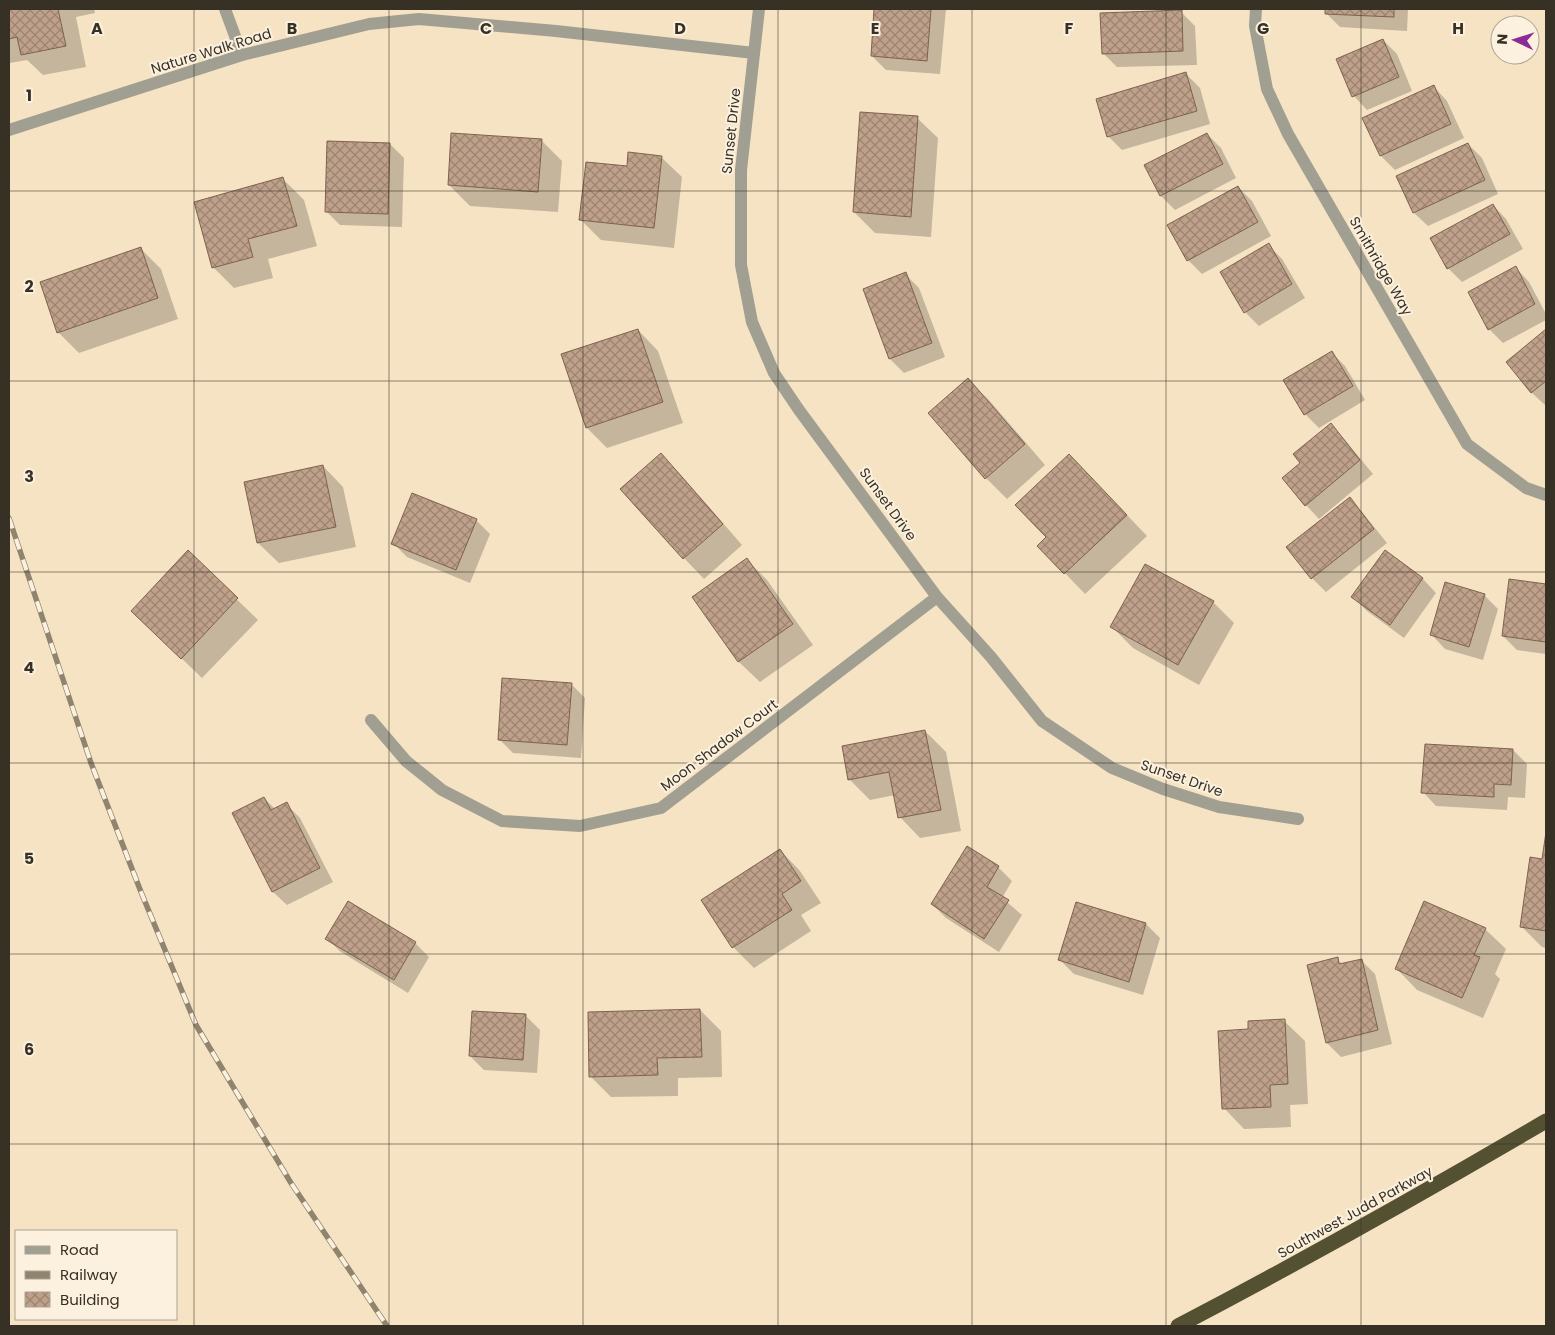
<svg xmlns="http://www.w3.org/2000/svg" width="1555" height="1335" font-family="Poppins,sans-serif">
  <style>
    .shadow { fill: #0003 }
    .building { fill: url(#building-cross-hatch); stroke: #7e624e }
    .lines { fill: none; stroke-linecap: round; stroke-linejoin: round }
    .minor { stroke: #a09f91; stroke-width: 12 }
    .highway { stroke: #535132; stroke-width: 15 }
    .rail-casing { stroke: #90846f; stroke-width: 5.5 }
    .rail { stroke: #fcf1de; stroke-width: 4; stroke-dasharray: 11; stroke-linecap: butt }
    .grid { fill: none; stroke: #373024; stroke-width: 1; stroke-opacity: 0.55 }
    .labels { text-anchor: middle; stroke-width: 4; stroke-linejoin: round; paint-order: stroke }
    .street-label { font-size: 14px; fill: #373024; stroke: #fcf1de }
    .grid-label { font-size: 16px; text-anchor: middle; font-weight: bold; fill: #373024; stroke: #fcf1de; stroke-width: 4; stroke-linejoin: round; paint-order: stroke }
  </style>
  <defs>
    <pattern id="building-cross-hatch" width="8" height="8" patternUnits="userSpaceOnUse" patternTransform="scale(1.25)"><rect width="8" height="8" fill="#bfa18b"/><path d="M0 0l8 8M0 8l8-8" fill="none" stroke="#9c8471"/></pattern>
  </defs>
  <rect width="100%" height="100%" fill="#f5e3c3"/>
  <path class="shadow" d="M 9,9 L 94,9 L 95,13 L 76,17 L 86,67 L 43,75 L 27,60 L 10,63 L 9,62 Z
    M 875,9 L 946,9 L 940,74 L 886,70 L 872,56 Z
    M 1327,9 L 1408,9 L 1407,31 L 1340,27 L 1326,13 Z
    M 1181,12 L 1195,26 L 1197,65 L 1117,67 L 1103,53 Z
    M 1383,40 L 1397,54 L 1412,91 L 1367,110 L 1354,96 Z
    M 1186,74 L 1200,88 L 1210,124 L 1122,150 L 1108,136 Z
    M 1434,87 L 1447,101 L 1464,138 L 1395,170 L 1381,156 L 1364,118 Z
    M 917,118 L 938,138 L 931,237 L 875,233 L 854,212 Z
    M 1207,134 L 1221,148 L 1236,178 L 1175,210 L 1161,196 L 1145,166 Z
    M 541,140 L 562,161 L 558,212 L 470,206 L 449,185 Z
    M 390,144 L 404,158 L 402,227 L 340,225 L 326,211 Z
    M 1468,144 L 1482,158 L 1498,194 L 1428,226 L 1414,213 L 1398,177 Z
    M 661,157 L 682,177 L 674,248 L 601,240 L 581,220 Z
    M 283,179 L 304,200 L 317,246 L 268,259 L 273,278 L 234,288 L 213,267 Z
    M 1238,187 L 1252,201 L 1271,236 L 1202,274 L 1188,260 Z
    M 1493,205 L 1506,219 L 1523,249 L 1462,282 L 1448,268 Z
    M 1268,245 L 1282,259 L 1305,298 L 1259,326 L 1245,312 Z
    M 140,248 L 161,269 L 178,319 L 79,353 L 58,332 Z
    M 1516,268 L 1529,282 L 1546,314 L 1546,320 L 1503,343 L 1489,329 Z
    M 905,274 L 919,288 L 945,357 L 904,373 L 890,359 L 864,289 Z
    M 638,330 L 658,351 L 683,423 L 607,448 L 587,428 L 562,355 Z
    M 1546,331 L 1546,406 L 1532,393 L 1508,362 Z
    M 1331,352 L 1345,366 L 1365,400 L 1319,428 L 1305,414 Z
    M 968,380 L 989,400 L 1045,465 L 1007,499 L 986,478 L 930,413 Z
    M 1331,425 L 1344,439 L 1373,474 L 1319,519 L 1306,505 L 1302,463 Z
    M 661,455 L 681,475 L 742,545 L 704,579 L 684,558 Z
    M 323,466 L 343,487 L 356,547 L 279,563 L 258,543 Z
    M 1090,476 L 1147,536 L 1085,594 L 1039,546 L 1047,537 Z
    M 1349,499 L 1363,513 L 1387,543 L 1326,592 L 1312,578 Z
    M 476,520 L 490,534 L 470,583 L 407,557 L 393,543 Z
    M 188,552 L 258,620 L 202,678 L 153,631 Z
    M 1385,552 L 1423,579 L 1436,593 L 1404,638 L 1367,611 L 1353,597 Z
    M 747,560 L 767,580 L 813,645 L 760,682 L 739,662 L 694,598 Z
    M 1510,580 L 1546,585 L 1546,654 L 1517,650 L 1503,636 Z
    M 1484,595 L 1498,609 L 1483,660 L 1445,649 L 1432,635 Z
    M 1213,602 L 1234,623 L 1199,685 L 1133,648 L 1112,627 Z
    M 571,684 L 585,698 L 581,758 L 513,753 L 499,739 Z
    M 925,731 L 946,752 L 961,831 L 920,838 L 900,817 L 895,795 L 870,800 L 849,779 Z
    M 1513,750 L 1527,764 L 1525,798 L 1508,797 L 1507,810 L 1436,806 L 1423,792 Z
    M 264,798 L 275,809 L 286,804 L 300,818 L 333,882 L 287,905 L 273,892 L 234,814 Z
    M 1546,840 L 1546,948 L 1542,947 L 1521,926 L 1543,860 Z
    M 780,850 L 800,871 L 821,903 L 801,915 L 811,931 L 754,968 L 733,947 Z
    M 998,867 L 1012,881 L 1002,898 L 1022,915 L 999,952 L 946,918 L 932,904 Z
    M 348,903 L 415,943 L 429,957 L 408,993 L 341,952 L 327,939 Z
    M 1146,924 L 1160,938 L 1143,995 L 1074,974 L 1060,960 Z
    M 1485,929 L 1506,949 L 1495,974 L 1500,979 L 1483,1018 L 1417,990 L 1397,969 Z
    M 1337,959 L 1343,965 L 1361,960 L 1375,974 L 1392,1044 L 1341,1057 L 1327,1043 Z
    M 700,1010 L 721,1031 L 722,1077 L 678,1078 L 678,1096 L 611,1097 L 591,1077 Z
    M 473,1012 L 526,1016 L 540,1030 L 537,1073 L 484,1070 L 470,1056 Z
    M 1284,1021 L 1305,1041 L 1308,1104 L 1290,1105 L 1291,1127 L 1244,1129 L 1224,1108 L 1250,1030 Z"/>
  <path class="building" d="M 9,9 L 58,9 L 66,46 L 21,55 L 17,37 L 9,39 Z
    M 874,9 L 931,9 L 927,61 L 871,56 Z
    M 1325,9 L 1394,9 L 1394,17 L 1325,14 Z
    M 1182,10 L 1183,51 L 1102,54 L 1100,13 Z
    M 1383,39 L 1399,77 L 1352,97 L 1336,59 Z
    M 1186,72 L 1197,111 L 1107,137 L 1096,99 Z
    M 1434,85 L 1451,124 L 1380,156 L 1362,118 Z
    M 860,112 L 918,116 L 911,217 L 853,212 Z
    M 451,133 L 542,139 L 538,192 L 448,185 Z
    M 1207,133 L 1223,164 L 1160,196 L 1144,165 Z
    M 327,141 L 390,143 L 388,214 L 325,212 Z
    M 1468,143 L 1485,180 L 1413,213 L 1396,176 Z
    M 628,152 L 662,156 L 654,228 L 579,220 L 586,162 L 627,166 Z
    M 283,177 L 297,226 L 248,239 L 253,257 L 212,268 L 194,202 Z
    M 1238,186 L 1258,222 L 1187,261 L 1167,225 Z
    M 1493,204 L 1510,234 L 1447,269 L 1430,238 Z
    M 1269,243 L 1292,284 L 1244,313 L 1220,272 Z
    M 141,247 L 158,298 L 57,333 L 40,282 Z
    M 1516,266 L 1535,304 L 1488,330 L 1468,292 Z
    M 906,272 L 932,343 L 889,359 L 863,289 Z
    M 638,329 L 663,402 L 586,428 L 561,354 Z
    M 1546,329 L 1546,381 L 1531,393 L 1506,362 Z
    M 1332,351 L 1353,386 L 1304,415 L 1283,380 Z
    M 968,378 L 1025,444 L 985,479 L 928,413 Z
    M 1331,423 L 1360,460 L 1305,506 L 1282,478 L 1300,463 L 1293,454 Z
    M 661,453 L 723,524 L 683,559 L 620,489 Z
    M 1069,454 L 1127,515 L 1064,574 L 1037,546 L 1046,537 L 1015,505 Z
    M 323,465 L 336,527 L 257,543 L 244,482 Z
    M 412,493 L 477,519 L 456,570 L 391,544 Z
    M 1350,497 L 1374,529 L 1311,579 L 1286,547 Z
    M 188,550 L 238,598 L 181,659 L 131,611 Z
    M 1385,550 L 1423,578 L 1390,625 L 1351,597 Z
    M 747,558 L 793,624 L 738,662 L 692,597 Z
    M 1145,564 L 1214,601 L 1178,665 L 1110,627 Z
    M 1509,579 L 1546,584 L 1546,642 L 1502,636 Z
    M 1445,582 L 1485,594 L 1469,647 L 1430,635 Z
    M 502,678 L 572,683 L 567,745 L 498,740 Z
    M 925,730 L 941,810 L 898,818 L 889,772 L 848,780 L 842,746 Z
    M 1425,744 L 1513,749 L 1511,785 L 1494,784 L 1494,797 L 1421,793 Z
    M 264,797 L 271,810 L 287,802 L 320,868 L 272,892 L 232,813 Z
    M 1546,832 L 1546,931 L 1520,927 L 1530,857 L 1542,859 Z
    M 967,846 L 999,866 L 987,887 L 1009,900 L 984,939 L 931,904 Z
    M 780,849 L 801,881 L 782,894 L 792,910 L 732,948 L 701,900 Z
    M 348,901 L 416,942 L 394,980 L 325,939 Z
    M 1424,901 L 1486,928 L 1474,955 L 1480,957 L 1462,998 L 1395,969 Z
    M 1076,902 L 1146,923 L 1129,982 L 1058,960 Z
    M 1338,957 L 1339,964 L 1362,959 L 1378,1030 L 1326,1043 L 1307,965 Z
    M 700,1009 L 702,1057 L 657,1058 L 658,1075 L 589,1077 L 588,1012 Z
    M 472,1011 L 526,1014 L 523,1060 L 469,1056 Z
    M 1285,1019 L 1288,1084 L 1270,1085 L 1271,1107 L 1222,1109 L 1218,1031 L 1248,1029 L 1248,1021 Z"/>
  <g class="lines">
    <path class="minor" d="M 225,9 L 242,55
      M 759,9 L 741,170 L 741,265 L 752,322 L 774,373 L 799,410 L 937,597 L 991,657 L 1042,721 L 1112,768 L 1163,789 L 1219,807 L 1298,819
      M 1256,9 L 1255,26 L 1267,89 L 1288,134 L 1467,444 L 1526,488 L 1546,495
      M 9,130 L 242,55 L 369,24 L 419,19 L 556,31 L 754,53
      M 371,720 L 406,761 L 426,777 L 442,790 L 502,821 L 580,826 L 661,808 L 937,597"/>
    <path class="highway" d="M 1178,1326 C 1302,1261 1425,1192 1546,1121"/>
    <defs>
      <path id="rail" d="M 9,518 L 91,763 L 141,892 L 196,1025 L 291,1183 L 387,1326"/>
    </defs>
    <use href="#rail" class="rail-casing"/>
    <use href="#rail" class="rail"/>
  </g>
  <path class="grid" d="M 194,9 L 194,1326M 389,9 L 389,1326M 583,9 L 583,1326M 778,9 L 778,1326M 972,9 L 972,1326M 1166,9 L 1166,1326M 1361,9 L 1361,1326M 9,191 L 1546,191M 9,381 L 1546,381M 9,572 L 1546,572M 9,763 L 1546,763M 9,954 L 1546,954M 9,1144 L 1546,1144"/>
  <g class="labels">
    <g class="street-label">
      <text transform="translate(211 51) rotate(-17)" y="5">Nature Walk Road</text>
      <text transform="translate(731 131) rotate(-84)" y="5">Sunset Drive</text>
      <text transform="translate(1381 266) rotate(60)" y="5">Smithridge Way</text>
      <text transform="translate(888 504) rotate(54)" y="5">Sunset Drive</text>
      <text transform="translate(719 745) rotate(-37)" y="5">Moon Shadow Court</text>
      <text transform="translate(1182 778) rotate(19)" y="5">Sunset Drive</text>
      <text transform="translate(1355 1212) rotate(-29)" y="5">Southwest Judd Parkway</text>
    </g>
  </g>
  <g class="grid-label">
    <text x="97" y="34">A</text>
    <text x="292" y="34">B</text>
    <text x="486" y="34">C</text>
    <text x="680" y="34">D</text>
    <text x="875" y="34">E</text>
    <text x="1069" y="34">F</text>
    <text x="1263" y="34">G</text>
    <text x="1458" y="34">H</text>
    <text x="29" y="101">1</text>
    <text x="29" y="292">2</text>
    <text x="29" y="482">3</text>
    <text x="29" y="673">4</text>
    <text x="29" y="864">5</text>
    <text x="29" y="1055">6</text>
  </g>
  <rect width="1555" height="1335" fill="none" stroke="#373024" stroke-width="20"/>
  <rect x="15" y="1230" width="162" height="90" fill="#fcf1de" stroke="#ada494"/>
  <rect x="25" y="1246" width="25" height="8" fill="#a09f91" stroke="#ada494"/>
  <text x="60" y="1255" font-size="15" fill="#373024">Road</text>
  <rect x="25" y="1271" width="25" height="8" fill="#90846f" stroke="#ada494"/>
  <text x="60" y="1280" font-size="15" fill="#373024">Railway</text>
  <rect x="25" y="1292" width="25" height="15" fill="url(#building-cross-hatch)" stroke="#ada494"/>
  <text x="60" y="1305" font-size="15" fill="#373024">Building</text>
  <g transform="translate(1515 40) rotate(274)"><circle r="24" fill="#fcf1de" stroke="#ada494"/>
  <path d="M0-4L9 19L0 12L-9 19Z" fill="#8d2b94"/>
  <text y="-8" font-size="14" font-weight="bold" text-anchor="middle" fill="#373024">N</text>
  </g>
</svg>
